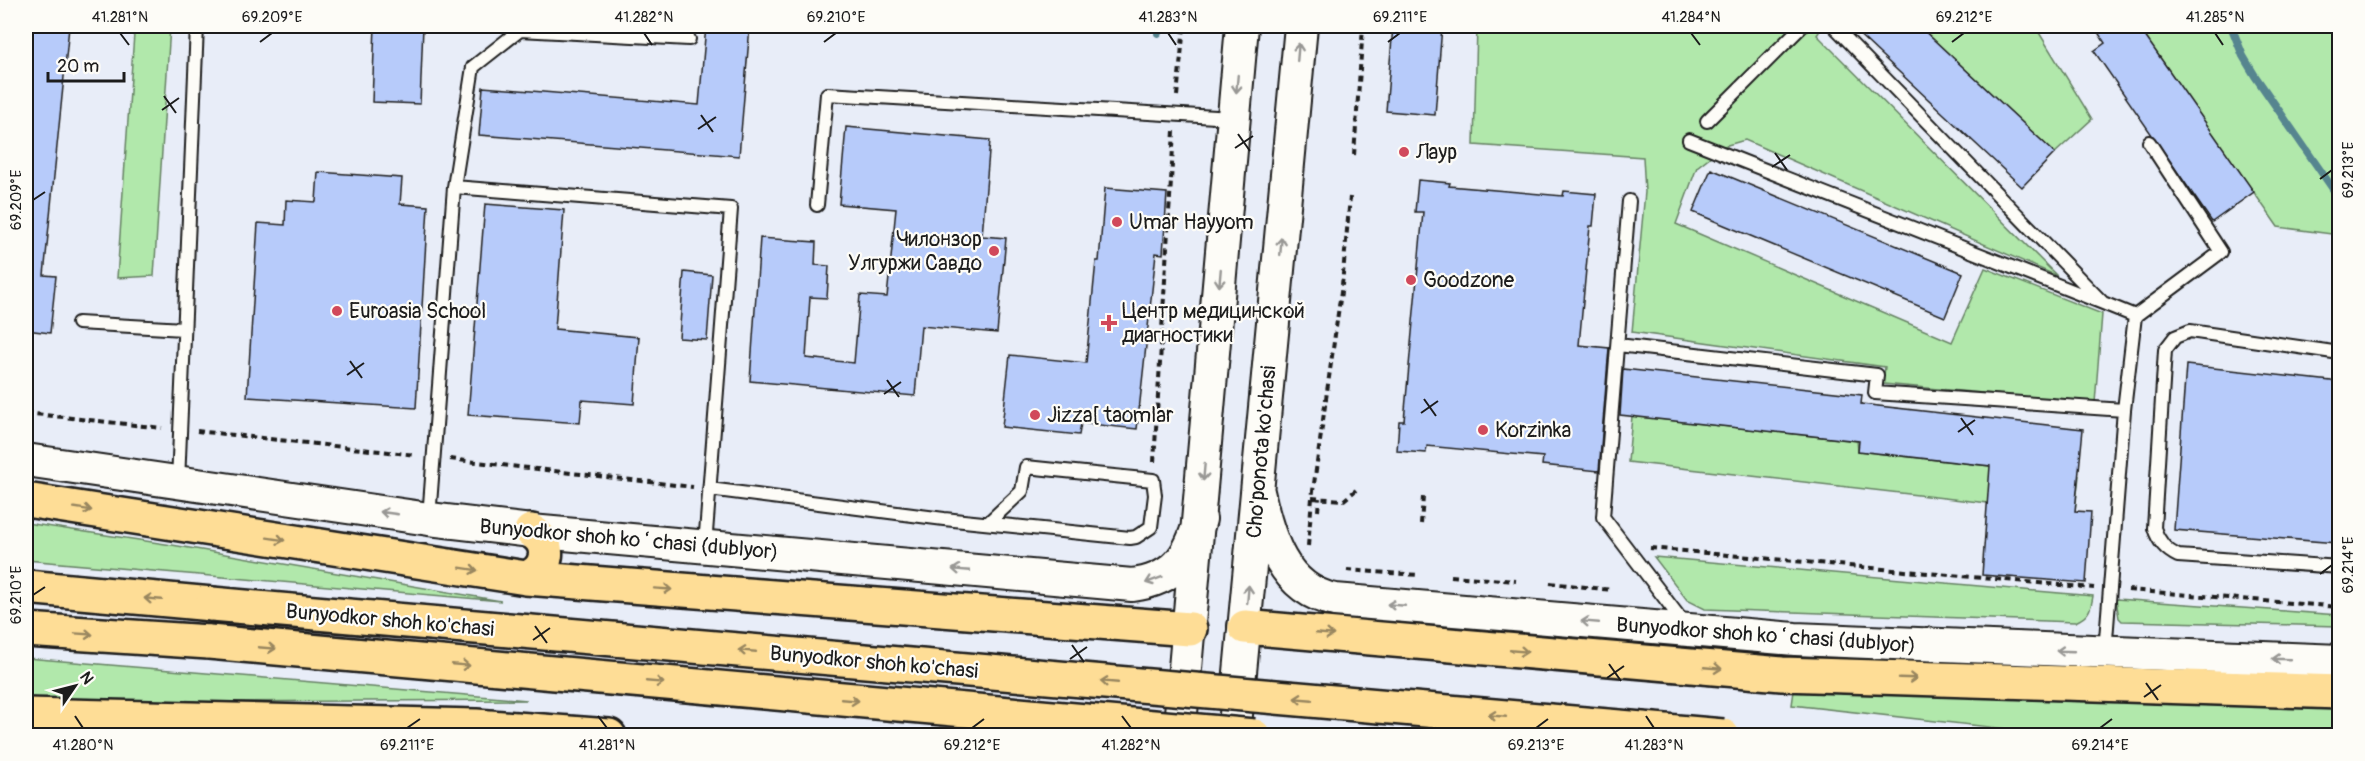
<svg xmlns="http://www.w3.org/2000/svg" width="2365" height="761" font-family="Pangolin,sans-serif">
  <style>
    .green { fill: #b1e8ab; stroke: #668264; stroke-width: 1.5 }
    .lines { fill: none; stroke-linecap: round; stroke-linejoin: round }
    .stream { stroke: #57858f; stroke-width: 8 }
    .building { fill: #b7cbfa; stroke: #1c1c1c; stroke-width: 1.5 }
    .lane-casing { stroke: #1c1c1c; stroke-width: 16 }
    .secondary-casing { stroke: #1c1c1c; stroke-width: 36 }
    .primary-casing { stroke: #1c1c1c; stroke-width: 38 }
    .path { stroke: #1c1c1c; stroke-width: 4; stroke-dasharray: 6 4.5; stroke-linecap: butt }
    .lane { stroke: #fdfcf7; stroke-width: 12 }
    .secondary { stroke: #fdfcf7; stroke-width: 32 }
    .primary { stroke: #fedd96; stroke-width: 33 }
    .primary-bridge-casing { stroke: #1c1c1c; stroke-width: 38; stroke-linecap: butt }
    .primary-bridge { stroke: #fedd96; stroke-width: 33 }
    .oneway { stroke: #989794 }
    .oneway2 { stroke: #98865f }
    .ticks { fill: none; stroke: #1c1c1c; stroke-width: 2 }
    .poi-dot { fill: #d1495b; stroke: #fdfcf7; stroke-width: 2 }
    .labels { text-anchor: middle; stroke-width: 4.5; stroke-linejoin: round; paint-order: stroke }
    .poi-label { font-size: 21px; fill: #1c1c1c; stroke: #fdfcf7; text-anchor: start }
    .street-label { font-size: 21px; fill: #1c1c1c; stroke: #fdfcf7 }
    .neatline { fill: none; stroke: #1c1c1c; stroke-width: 2 }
    .ticks-label { font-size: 15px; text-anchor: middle; fill: #1c1c1c }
  </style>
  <rect width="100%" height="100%" fill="#e8edf8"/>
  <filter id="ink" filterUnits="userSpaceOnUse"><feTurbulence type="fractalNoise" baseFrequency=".0167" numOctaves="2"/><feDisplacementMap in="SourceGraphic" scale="12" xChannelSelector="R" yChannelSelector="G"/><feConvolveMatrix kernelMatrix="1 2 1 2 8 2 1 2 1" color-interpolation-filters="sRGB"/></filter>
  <g filter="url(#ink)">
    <path class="green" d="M 60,26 L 170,26 L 154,276 L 117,278 L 134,34 Z
      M 1477,26 L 1823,26 L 1817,35 L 2057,276 L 1745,140 L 1724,146 L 1697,167 L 1676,224 L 1952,342 L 1985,268 L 2102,314 L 2095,403 L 1883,384 L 1885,367 L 1632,332 L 1645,192 L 1643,157 L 1474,145 Z
      M 1919,26 L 2035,26 L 2092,119 L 2055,153 Z
      M 2138,26 L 2339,26 L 2339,235 L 2278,227 Z
      M 1632,416 L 1857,441 L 1858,451 L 2079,476 L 2075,511 L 1988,503 L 1628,462 Z
      M 26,523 L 172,545 L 501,601 L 26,560 Z
      M 1654,557 L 2093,596 C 2091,610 2088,617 2075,622 L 1705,609 L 1687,600 Z
      M 2116,599 L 2339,615 L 2339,626 L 2122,621 L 2119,618 Z
      M 26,658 L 527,700 L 217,702 L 26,701 Z
      M 1795,684 L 2339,697 L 2339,735 L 2078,735 L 2053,734 L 1792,705 Z"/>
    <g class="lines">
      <path class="stream" d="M 2231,26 L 2243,56 L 2255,76 L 2340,199
        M 1158,33 L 1159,26"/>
    </g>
    <path class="building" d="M 26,26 L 69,27 L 44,275 L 56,276 L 50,333 L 26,330 Z
      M 375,26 L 423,26 L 420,104 L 372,102 Z
      M 706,26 L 750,26 L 739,156 L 479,135 L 483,87 L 699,105 Z
      M 1393,26 L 1442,26 L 1435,115 L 1386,111 Z
      M 1850,26 L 1919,26 L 2055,153 L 2022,187 Z
      M 2094,26 L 2138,26 L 2254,192 L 2212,222 L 2094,51 L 2105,43 Z
      M 846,127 L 990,140 L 982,236 L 1006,238 L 997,333 L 921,326 L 915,396 L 750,381 L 760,238 L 816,242 L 815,265 L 829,266 L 827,298 L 810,297 L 806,358 L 854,363 L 860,295 L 887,297 L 896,209 L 839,204 Z
      M 1711,169 L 1963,273 L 1945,317 L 1693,212 Z
      M 318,172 L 402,178 L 400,204 L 428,206 L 416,408 L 247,397 L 258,223 L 285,225 L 286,200 L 316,202 Z
      M 1418,180 L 1450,183 L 1449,186 L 1563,196 L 1564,191 L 1596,194 L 1593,226 L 1590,226 L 1579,345 L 1609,348 L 1599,471 L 1542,465 L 1543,457 L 1427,446 L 1426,453 L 1397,451 L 1399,421 L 1404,421 L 1423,212 L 1415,212 Z
      M 1105,188 L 1167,193 L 1163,254 L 1156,253 L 1137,429 L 1081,423 L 1079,435 L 1002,427 L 1010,355 L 1086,363 L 1096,261 L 1099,261 Z
      M 485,204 L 564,210 L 555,329 L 639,337 L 634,404 L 582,400 L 580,423 L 468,415 Z
      M 684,272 L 712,275 L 707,340 L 679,338 Z
      M 2186,365 L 2340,382 L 2340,520 L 2337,543 L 2174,530 Z
      M 1623,369 L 1862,395 L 1861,404 L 2083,429 L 2075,511 L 2091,512 L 2086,583 L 1982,575 L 1990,466 L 1858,451 L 1859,441 L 1620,415 Z"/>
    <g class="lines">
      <defs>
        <path id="lane" d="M 1834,26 L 2103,303 L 2135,316
          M 1707,121 L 1802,26
          M 1689,140 L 2103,303
          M 454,187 L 731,209 L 705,546
          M 1629,201 L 1603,517 L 1686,626
          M 817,205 L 827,94 L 1233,118
          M 78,323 L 184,329
          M 1618,345 L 1877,375 L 1875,393 L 2124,410
          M 2340,353 L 2190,331 L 2175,337 L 2165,350 L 2154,528 C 2158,541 2165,550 2178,556 L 2340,567
          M 178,482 L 197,26
          M 709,489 L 944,519 L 1130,538 L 1136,537 L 1151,527 L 1155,495 L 1153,480 L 1026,467 L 1022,491 L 988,523
          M 429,518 L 454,187 L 473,67 L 520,30 L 689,39
          M 2105,652 L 2124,410 L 2135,316 L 2221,252 L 2149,142"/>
        <path id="secondary" d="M 26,460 L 429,519 L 531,531 L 1132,585 C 1173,580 1190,558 1200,519
          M 1258,492 C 1268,537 1283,590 1335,600 L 1795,639 L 2340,661
          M 1179,736 L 1242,26
          M 1234,736 L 1301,26"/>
        <path id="primary" d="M 26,500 L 526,578 L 1190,629
          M 526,578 C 549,570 553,543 531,531
          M 26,587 L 212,604
          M 1245,627 L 1782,674 L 2340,692
          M 26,630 L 209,642
          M 26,715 L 476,726 L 609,736"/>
      </defs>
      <use href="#lane" class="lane-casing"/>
      <use href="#secondary" class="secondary-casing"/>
      <use href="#primary" class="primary-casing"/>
      <path class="path" d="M 1177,96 L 1184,26
        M 1354,155 L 1363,26
        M 26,413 L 162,428
        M 197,431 L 416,455
        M 450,459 L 693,487
        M 1154,462 L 1174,131
        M 1312,498 L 1344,500 L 1356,490
        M 1318,511 L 1319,498
        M 1421,524 L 1423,497
        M 1308,546 L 1312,498 L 1342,285 L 1350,197
        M 1650,548 L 2094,588
        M 1347,570 L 1418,575
        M 1451,576 L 1516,581
        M 1550,583 L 1612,590
        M 2128,590 L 2340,607"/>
      <use href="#lane" class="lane"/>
      <use href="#secondary" class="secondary"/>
      <use href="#primary" class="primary"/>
      <defs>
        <path id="primary-bridge" d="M 212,604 L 1723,736
          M 209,642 L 1254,736"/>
      </defs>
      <use href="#primary-bridge" class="primary-bridge-casing"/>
      <use href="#primary-bridge" class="primary-bridge"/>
    </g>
    <defs><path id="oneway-shaft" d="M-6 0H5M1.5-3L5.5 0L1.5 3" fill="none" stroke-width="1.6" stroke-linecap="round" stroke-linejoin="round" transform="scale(1.5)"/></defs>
    <g class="oneway">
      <use href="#oneway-shaft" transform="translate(1298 52) rotate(-85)"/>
      <use href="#oneway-shaft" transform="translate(1237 84) rotate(95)"/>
      <use href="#oneway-shaft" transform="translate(1281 246) rotate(-85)"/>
      <use href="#oneway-shaft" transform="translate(1220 278) rotate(95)"/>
      <use href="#oneway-shaft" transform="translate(1204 472) rotate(95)"/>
      <use href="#oneway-shaft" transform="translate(389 513) rotate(-172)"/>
      <use href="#oneway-shaft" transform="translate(961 570) rotate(-175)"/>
      <use href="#oneway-shaft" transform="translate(1154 580) rotate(160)"/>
      <use href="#oneway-shaft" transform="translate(1248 594) rotate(-85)"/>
      <use href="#oneway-shaft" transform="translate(1396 605) rotate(-175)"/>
      <use href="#oneway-shaft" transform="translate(1590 622) rotate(-175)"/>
      <use href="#oneway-shaft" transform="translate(2065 651) rotate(-178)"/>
      <use href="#oneway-shaft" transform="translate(2281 659) rotate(-178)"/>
    </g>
    <g class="oneway2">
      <use href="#oneway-shaft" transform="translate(83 509) rotate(9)"/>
      <use href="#oneway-shaft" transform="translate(276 539) rotate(9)"/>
      <use href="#oneway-shaft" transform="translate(469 569) rotate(9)"/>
      <use href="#oneway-shaft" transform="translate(663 589) rotate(4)"/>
      <use href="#oneway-shaft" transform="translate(153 599) rotate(-175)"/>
      <use href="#oneway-shaft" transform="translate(84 634) rotate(4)"/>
      <use href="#oneway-shaft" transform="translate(1325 634) rotate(5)"/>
      <use href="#oneway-shaft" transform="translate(267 648) rotate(5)"/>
      <use href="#oneway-shaft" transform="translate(747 651) rotate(-175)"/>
      <use href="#oneway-shaft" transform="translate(1519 651) rotate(5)"/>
      <use href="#oneway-shaft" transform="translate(461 665) rotate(5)"/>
      <use href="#oneway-shaft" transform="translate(1713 668) rotate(5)"/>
      <use href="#oneway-shaft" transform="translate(1908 678) rotate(2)"/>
      <use href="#oneway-shaft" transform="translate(655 682) rotate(5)"/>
      <use href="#oneway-shaft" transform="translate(1109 682) rotate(-175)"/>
      <use href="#oneway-shaft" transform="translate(1303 699) rotate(-175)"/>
      <use href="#oneway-shaft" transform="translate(850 700) rotate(5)"/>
      <use href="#oneway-shaft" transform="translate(1497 716) rotate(-175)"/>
    </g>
  </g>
  <path class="ticks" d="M 120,33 L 129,45M 644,33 L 652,45M 1168,33 L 1176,45M 1691,33 L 1700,45M 2215,33 L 2223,45M 260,42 L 272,33M 824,42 L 836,33M 1388,42 L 1400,33M 1952,42 L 1964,33M 164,96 L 176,113M 162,110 L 179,98M 701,115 L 713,132M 698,129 L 716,117M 1238,134 L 1250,151M 1235,148 L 1253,136M 1775,153 L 1787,170M 1772,167 L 1790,155M 2320,179 L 2332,170M 33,200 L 45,192M 350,361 L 362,378M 347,375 L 364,363M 887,380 L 899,397M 884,394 L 901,382M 1424,399 L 1436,416M 1421,413 L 1438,401M 1961,418 L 1973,435M 1958,432 L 1975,420M 2320,574 L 2332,565M 33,595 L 45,587M 535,626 L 547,643M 533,640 L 550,628M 1072,645 L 1084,662M 1070,659 L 1087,647M 1609,664 L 1621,681M 1607,678 L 1624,666M 2146,683 L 2158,700M 2144,697 L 2161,685M 75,716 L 83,728M 598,716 L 607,728M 1122,716 L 1131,728M 1646,716 L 1654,728M 407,728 L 420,719M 972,728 L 984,719M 1536,728 L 1548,719M 2100,728 L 2112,719"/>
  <g class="poi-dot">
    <circle cx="1404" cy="152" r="6"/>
    <circle cx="1117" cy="222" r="6"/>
    <circle cx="994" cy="251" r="6"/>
    <circle cx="1411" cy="280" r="6"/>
    <circle cx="337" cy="311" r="6"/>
    <path d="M1106 314h6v6h6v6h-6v6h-6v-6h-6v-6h6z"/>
    <circle cx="1035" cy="415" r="6"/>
    <circle cx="1483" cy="430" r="6"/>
  </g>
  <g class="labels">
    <g class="poi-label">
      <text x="1416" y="159">Лаур</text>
      <text x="1129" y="229">Umar Hayyom</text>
      <text x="982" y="246" text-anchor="end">Чилонзор<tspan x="982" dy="24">Улгуржи Савдо</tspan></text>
      <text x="1423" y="287">Goodzone</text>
      <text x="349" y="318">Euroasia School</text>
      <text x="1122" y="318">Центр медицинской<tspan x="1122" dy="24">диагностики</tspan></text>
      <text x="1047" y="422">Jizza[ taomlar</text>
      <text x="1495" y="437">Korzinka</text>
    </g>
    <g class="street-label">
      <text transform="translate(1261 452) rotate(-85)" y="7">Cho'ponota ko'chasi</text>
      <text transform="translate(629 539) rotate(5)" y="7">Bunyodkor shoh koʻchasi (dublyor)</text>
      <text transform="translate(390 620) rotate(5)" y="7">Bunyodkor shoh ko'chasi</text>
      <text transform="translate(1766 635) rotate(4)" y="7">Bunyodkor shoh koʻchasi (dublyor)</text>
      <text transform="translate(874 662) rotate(5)" y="7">Bunyodkor shoh ko'chasi</text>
    </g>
  </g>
  <rect width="2365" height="761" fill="none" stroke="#fdfcf7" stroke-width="66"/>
  <g transform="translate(75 686) rotate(55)" stroke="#fdfcf7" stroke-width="4.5" paint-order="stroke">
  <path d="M0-4.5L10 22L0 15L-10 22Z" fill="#1c1c1c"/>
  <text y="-9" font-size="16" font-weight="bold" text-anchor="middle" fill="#1c1c1c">N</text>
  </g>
  <path d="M48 72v9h76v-9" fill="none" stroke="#1c1c1c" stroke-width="3"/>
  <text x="57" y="72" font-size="18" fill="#1c1c1c" stroke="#fdfcf7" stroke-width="4.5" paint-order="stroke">20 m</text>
  <rect x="33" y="33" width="2299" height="695" class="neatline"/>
  <g class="ticks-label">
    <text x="120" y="22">41.281°N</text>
    <text x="272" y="22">69.209°E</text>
    <text x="644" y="22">41.282°N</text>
    <text x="836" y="22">69.210°E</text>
    <text x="1168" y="22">41.283°N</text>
    <text x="1400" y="22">69.211°E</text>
    <text x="1691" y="22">41.284°N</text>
    <text x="1964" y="22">69.212°E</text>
    <text x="2215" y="22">41.285°N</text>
    <text transform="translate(2348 170) rotate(-90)" y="5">69.213°E</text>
    <text transform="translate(16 200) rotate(-90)" y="5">69.209°E</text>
    <text transform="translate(2348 565) rotate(-90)" y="5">69.214°E</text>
    <text transform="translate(16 595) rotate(-90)" y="5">69.210°E</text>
    <text x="83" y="750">41.280°N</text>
    <text x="407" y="750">69.211°E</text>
    <text x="607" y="750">41.281°N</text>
    <text x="972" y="750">69.212°E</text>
    <text x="1131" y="750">41.282°N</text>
    <text x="1536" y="750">69.213°E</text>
    <text x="1654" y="750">41.283°N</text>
    <text x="2100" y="750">69.214°E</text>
  </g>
</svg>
